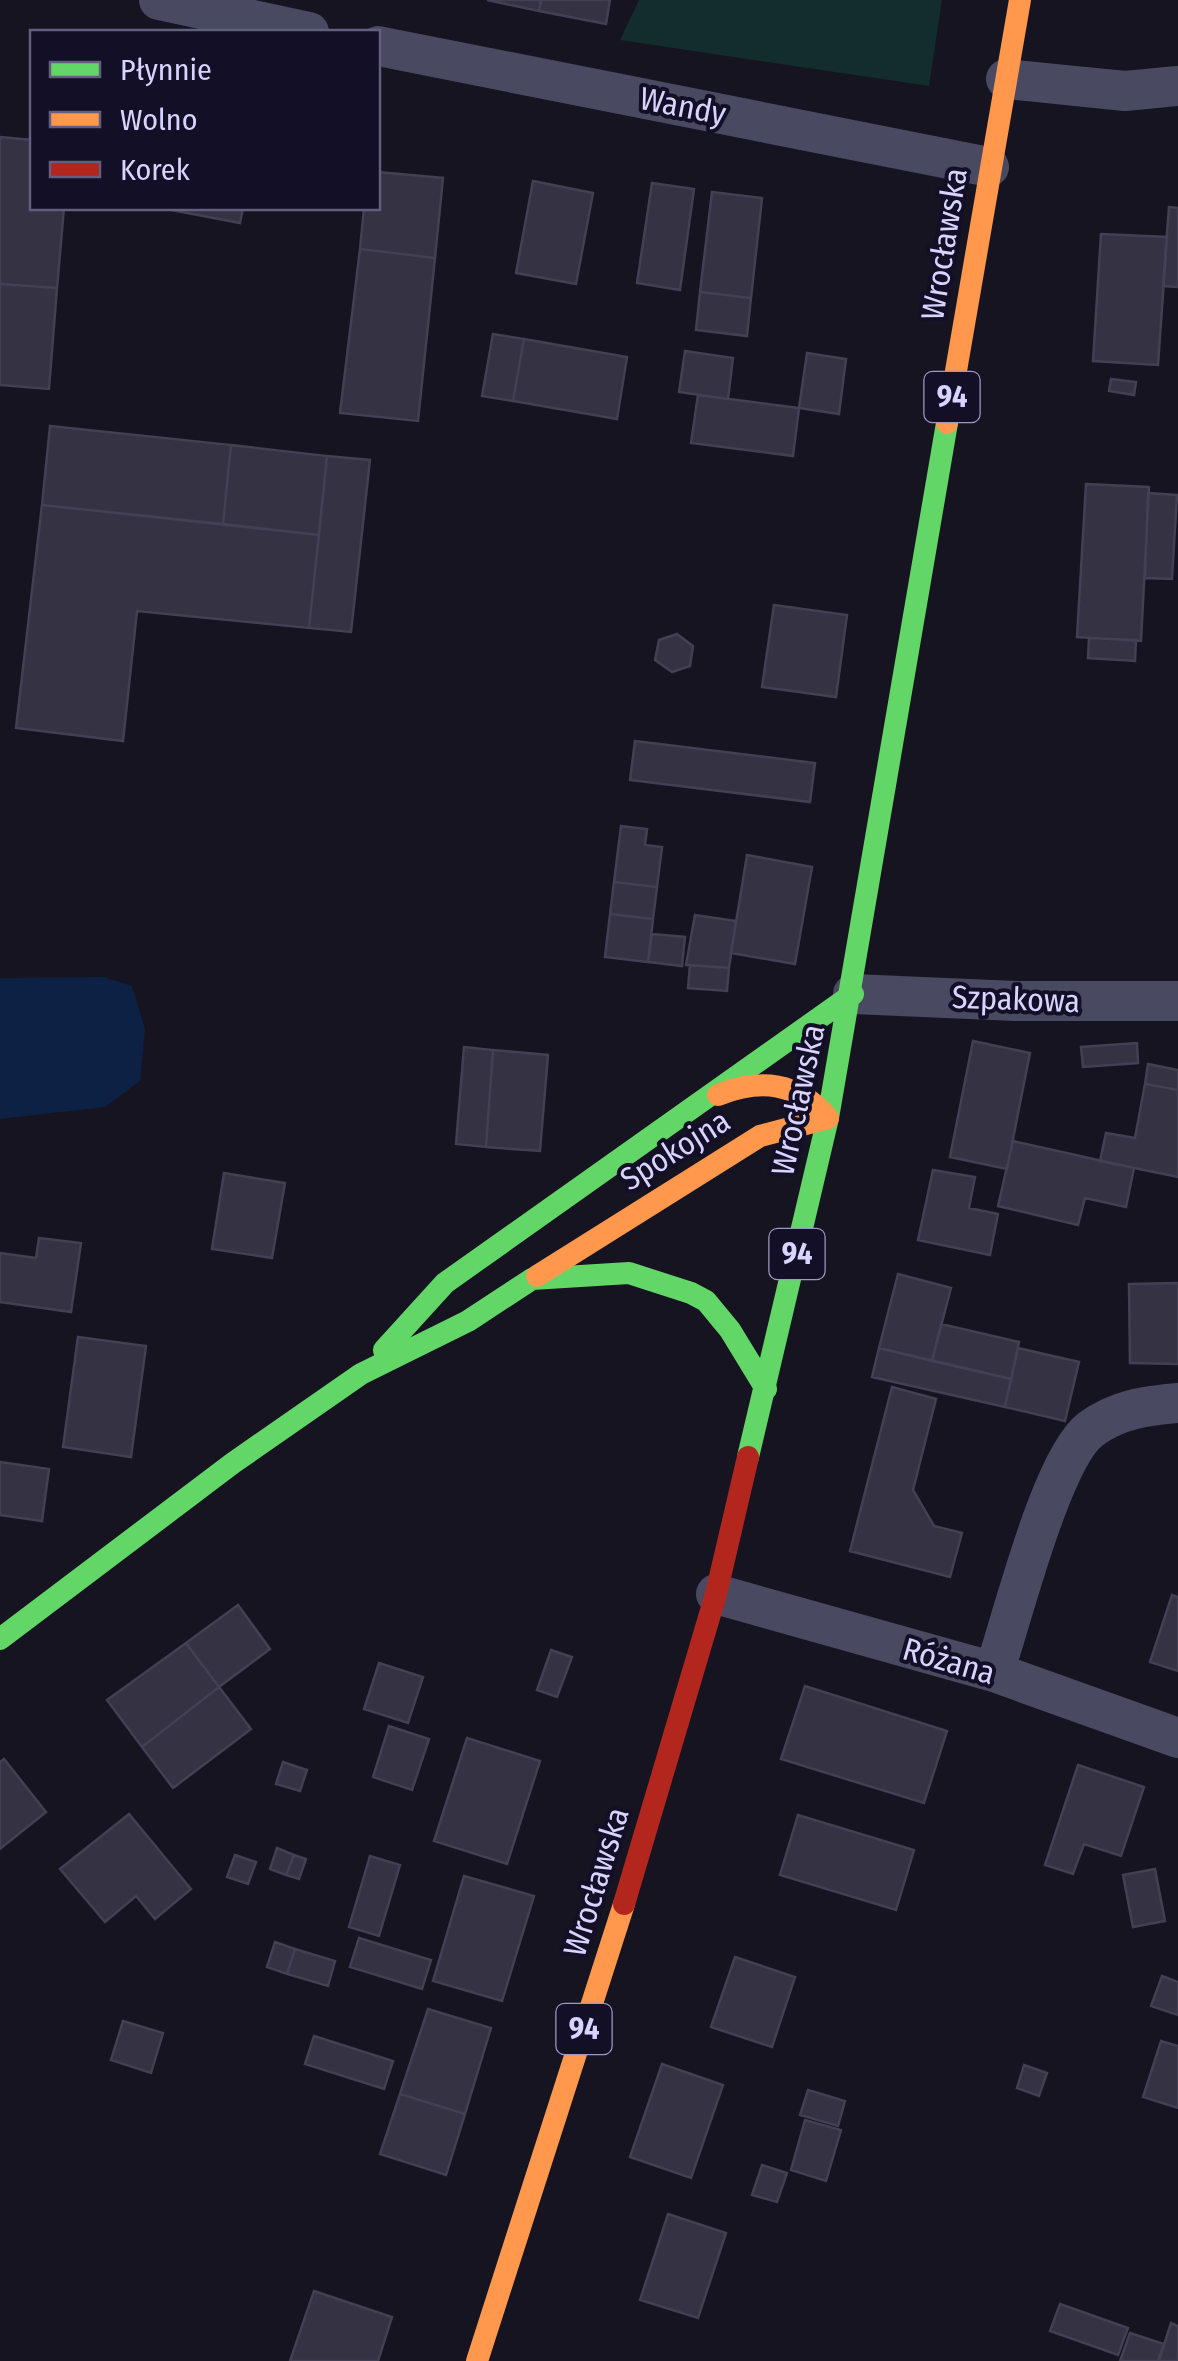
<svg xmlns="http://www.w3.org/2000/svg" width="1178" height="2361" font-family="'Fira Sans Condensed',sans-serif">
  <style>
    .green { fill: #132c2d }
    .water { fill: #0d2144 }
    .building { fill: #343243; stroke: #433f54; stroke-width: 2.5 }
    .lines { fill: none; stroke-linecap: round; stroke-linejoin: round }
    .street { stroke: #4a4962; stroke-width: 40 }
    .fast { stroke: #63d668; stroke-width: 22 }
    .slow { stroke: #ff974d; stroke-width: 22 }
    .jam { stroke: #b3261e; stroke-width: 22 }
    .labels { text-anchor: middle; stroke-width: 8; stroke-linejoin: round; paint-order: stroke }
    .shield { fill: #130f26; stroke: #9e99be; stroke-width: 2.5 }
    .shield-label { font-size: 30px; font-weight: bold; fill: #d9d4ff }
    .street-label { font-size: 32px; fill: #d9d4ff; stroke: #130f26 }
  </style>
  <rect width="100%" height="100%" fill="#161421"/>
  <path class="green" d="M 639,0 L 942,0 L 929,86 L 620,40 Z"/>
  <path class="water" d="M 104,977 L 132,986 L 145,1029 L 140,1081 L 105,1107 L 0,1119 L 0,978 Z"/>
  <path class="building" d="M 487,0 L 541,0 L 539,11 Z
    M 541,0 L 610,0 L 606,24 L 539,11 Z
    M 0,137 L 32,140 L 32,208 L 64,208 L 57,288 L 0,284 Z
    M 378,172 L 443,178 L 435,258 L 360,249 L 364,208 L 378,208 Z
    M 533,181 L 593,193 L 576,284 L 516,273 Z
    M 652,183 L 694,189 L 680,290 L 637,283 Z
    M 712,192 L 762,198 L 751,298 L 700,292 Z
    M 1169,207 L 1178,208 L 1178,287 L 1163,286 Z
    M 161,208 L 243,208 L 240,223 Z
    M 1101,234 L 1167,237 L 1158,365 L 1093,361 Z
    M 360,249 L 435,258 L 418,421 L 340,413 Z
    M 0,284 L 57,288 L 49,389 L 0,385 Z
    M 700,292 L 751,298 L 747,336 L 696,330 Z
    M 493,334 L 524,339 L 513,401 L 482,396 Z
    M 524,339 L 627,357 L 617,419 L 513,401 Z
    M 685,351 L 733,358 L 728,399 L 679,392 Z
    M 807,353 L 846,359 L 839,414 L 799,408 Z
    M 1111,379 L 1136,382 L 1134,395 L 1109,391 Z
    M 698,395 L 799,408 L 793,456 L 691,443 Z
    M 50,426 L 231,445 L 223,524 L 42,505 Z
    M 231,445 L 327,456 L 319,535 L 223,524 Z
    M 327,456 L 370,460 L 351,632 L 309,628 Z
    M 1086,484 L 1149,487 L 1141,641 L 1077,637 Z
    M 1148,493 L 1177,495 L 1172,579 L 1145,578 Z
    M 42,505 L 319,535 L 309,628 L 137,611 L 123,741 L 16,728 Z
    M 774,605 L 847,615 L 836,697 L 762,687 Z
    M 677,634 L 693,646 L 690,666 L 672,672 L 655,660 L 659,640 Z
    M 1089,638 L 1136,640 L 1135,661 L 1088,658 Z
    M 635,741 L 815,763 L 810,802 L 630,780 Z
    M 621,826 L 647,829 L 645,845 L 662,847 L 657,887 L 614,882 Z
    M 747,855 L 812,867 L 795,964 L 731,953 Z
    M 614,882 L 657,887 L 653,919 L 610,914 Z
    M 610,914 L 653,919 L 648,962 L 605,957 Z
    M 695,915 L 736,921 L 729,968 L 686,965 Z
    M 652,934 L 685,937 L 682,966 L 648,962 Z
    M 690,965 L 729,968 L 727,991 L 688,988 Z
    M 973,1041 L 1030,1053 L 1007,1169 L 950,1157 Z
    M 1137,1043 L 1138,1063 L 1083,1067 L 1081,1047 Z
    M 464,1047 L 493,1050 L 486,1147 L 456,1144 Z
    M 493,1050 L 548,1055 L 540,1151 L 486,1147 Z
    M 1148,1064 L 1178,1070 L 1178,1090 L 1145,1084 Z
    M 1145,1084 L 1178,1090 L 1178,1177 L 1100,1161 L 1106,1133 L 1135,1138 Z
    M 1013,1141 L 1134,1168 L 1126,1207 L 1085,1198 L 1078,1225 L 998,1206 Z
    M 933,1170 L 975,1177 L 969,1208 L 998,1214 L 990,1255 L 918,1240 Z
    M 224,1173 L 285,1183 L 272,1258 L 212,1249 Z
    M 39,1238 L 81,1243 L 71,1312 L 0,1302 L 0,1253 L 36,1258 Z
    M 898,1274 L 951,1288 L 932,1361 L 879,1348 Z
    M 1178,1283 L 1178,1364 L 1130,1363 L 1129,1284 Z
    M 941,1324 L 1019,1342 L 1011,1379 L 932,1361 Z
    M 78,1337 L 146,1346 L 131,1457 L 63,1447 Z
    M 879,1348 L 1011,1379 L 1005,1407 L 872,1377 Z
    M 1018,1348 L 1079,1362 L 1065,1421 L 1005,1407 Z
    M 892,1387 L 936,1399 L 913,1490 L 934,1526 L 962,1533 L 950,1577 L 850,1551 Z
    M 0,1462 L 49,1469 L 42,1521 L 0,1515 Z
    M 1172,1595 L 1178,1597 L 1178,1671 L 1150,1662 Z
    M 238,1605 L 270,1649 L 219,1687 L 186,1643 Z
    M 186,1643 L 219,1687 L 142,1747 L 107,1700 Z
    M 551,1650 L 572,1657 L 557,1697 L 537,1690 Z
    M 379,1663 L 423,1677 L 408,1723 L 364,1709 Z
    M 805,1686 L 947,1731 L 924,1803 L 781,1759 Z
    M 219,1687 L 251,1729 L 173,1788 L 142,1747 Z
    M 389,1726 L 429,1739 L 412,1790 L 373,1777 Z
    M 467,1738 L 540,1761 L 507,1864 L 434,1841 Z
    M 4,1759 L 46,1812 L 0,1849 L 0,1762 Z
    M 283,1762 L 307,1770 L 300,1791 L 276,1784 Z
    M 1078,1765 L 1144,1787 L 1121,1856 L 1084,1844 L 1073,1874 L 1045,1865 Z
    M 129,1814 L 191,1889 L 155,1919 L 136,1896 L 105,1922 L 60,1869 Z
    M 798,1815 L 914,1850 L 896,1910 L 780,1875 Z
    M 277,1848 L 294,1855 L 286,1875 L 270,1869 Z
    M 235,1855 L 256,1862 L 248,1884 L 227,1877 Z
    M 294,1855 L 306,1859 L 299,1879 L 286,1875 Z
    M 370,1856 L 400,1865 L 379,1936 L 349,1927 Z
    M 1155,1869 L 1165,1921 L 1133,1927 L 1123,1875 Z
    M 464,1876 L 534,1896 L 502,2001 L 433,1981 Z
    M 359,1938 L 431,1960 L 422,1989 L 350,1967 Z
    M 275,1942 L 295,1949 L 287,1974 L 267,1967 Z
    M 295,1949 L 335,1961 L 328,1986 L 287,1974 Z
    M 735,1957 L 795,1977 L 772,2047 L 711,2027 Z
    M 1162,1976 L 1178,1982 L 1178,2015 L 1151,2006 Z
    M 428,2009 L 491,2028 L 465,2114 L 400,2094 Z
    M 123,2021 L 163,2033 L 151,2073 L 111,2060 Z
    M 314,2036 L 393,2061 L 384,2089 L 305,2064 Z
    M 1161,2041 L 1178,2046 L 1178,2108 L 1143,2097 Z
    M 662,2064 L 723,2085 L 691,2178 L 630,2157 Z
    M 1024,2065 L 1047,2073 L 1039,2096 L 1017,2088 Z
    M 808,2090 L 845,2101 L 838,2126 L 800,2115 Z
    M 400,2094 L 465,2114 L 446,2175 L 380,2154 Z
    M 805,2120 L 841,2130 L 826,2181 L 791,2170 Z
    M 762,2165 L 787,2173 L 777,2202 L 752,2195 Z
    M 668,2214 L 726,2233 L 698,2318 L 640,2300 Z
    M 314,2291 L 392,2317 L 378,2361 L 290,2361 Z
    M 1060,2304 L 1128,2328 L 1118,2355 L 1050,2331 Z
    M 1171,2323 L 1178,2326 L 1178,2361 L 1159,2361 Z
    M 1130,2333 L 1164,2344 L 1158,2361 L 1120,2361 Z"/>
  <g class="lines">
    <path class="street" d="M 159,0 L 309,32
      M 378,46 L 989,167
      M 1006,79 L 1125,91 L 1178,86
      M 853,994 L 1016,1001 L 1178,1001
      M 716,1594 L 994,1672 L 1178,1738
      M 994,1672 C 1012,1620 1051,1459 1091,1429 C 1118,1409 1146,1406 1178,1403"/>
    <path class="fast" d="M 384,1350 L 445,1283 L 853,994
      M 748,1457 L 828,1118 L 947,423
      M 0,1639 L 233,1463 L 361,1374 L 468,1321 L 532,1279 L 629,1273 L 691,1293 L 706,1301 L 730,1330 L 766,1389"/>
    <path class="slow" d="M 947,423 L 1020,0
      M 537,1276 L 760,1136 L 828,1118 C 797,1082 761,1078 718,1095
      M 477,2361 L 624,1904"/>
    <path class="jam" d="M 624,1904 L 716,1594 L 748,1457"/>
  </g>
  <g class="labels">
    <g class="shield">
      <rect x="924.5" y="372" width="55" height="50" rx="8"/>
      <rect x="769.5" y="1229" width="55" height="50" rx="8"/>
      <rect x="556.5" y="2004" width="55" height="50" rx="8"/>
    </g>
    <g class="shield-label">
      <text x="952" y="407">94</text>
      <text x="797" y="1264">94</text>
      <text x="584" y="2039">94</text>
    </g>
    <g class="street-label">
      <text transform="translate(683 106) rotate(11)" y="11">Wandy</text>
      <text transform="translate(944 244) rotate(-81)" y="11">Wrocławska</text>
      <text transform="translate(1016 999) rotate(2)" y="11">Szpakowa</text>
      <text transform="translate(798 1100) rotate(-78)" y="11">Wrocławska</text>
      <text transform="translate(675 1150) rotate(-32)" y="11">Spokojna</text>
      <text transform="translate(949 1661) rotate(16)" y="11">Różana</text>
      <text transform="translate(596 1882) rotate(-73)" y="11">Wrocławska</text>
    </g>
  </g>
  <rect x="30" y="30" width="350" height="180" fill="#130f26" stroke="#625e7d" stroke-width="2.5"/>
  <rect x="50" y="62" width="50" height="15" fill="#63d668" stroke="#625e7d" stroke-width="2.5"/>
  <text x="120" y="80" font-size="30" fill="#d9d4ff">Płynnie</text>
  <rect x="50" y="112" width="50" height="15" fill="#ff974d" stroke="#625e7d" stroke-width="2.5"/>
  <text x="120" y="130" font-size="30" fill="#d9d4ff">Wolno</text>
  <rect x="50" y="162" width="50" height="15" fill="#b3261e" stroke="#625e7d" stroke-width="2.5"/>
  <text x="120" y="180" font-size="30" fill="#d9d4ff">Korek</text>
</svg>
